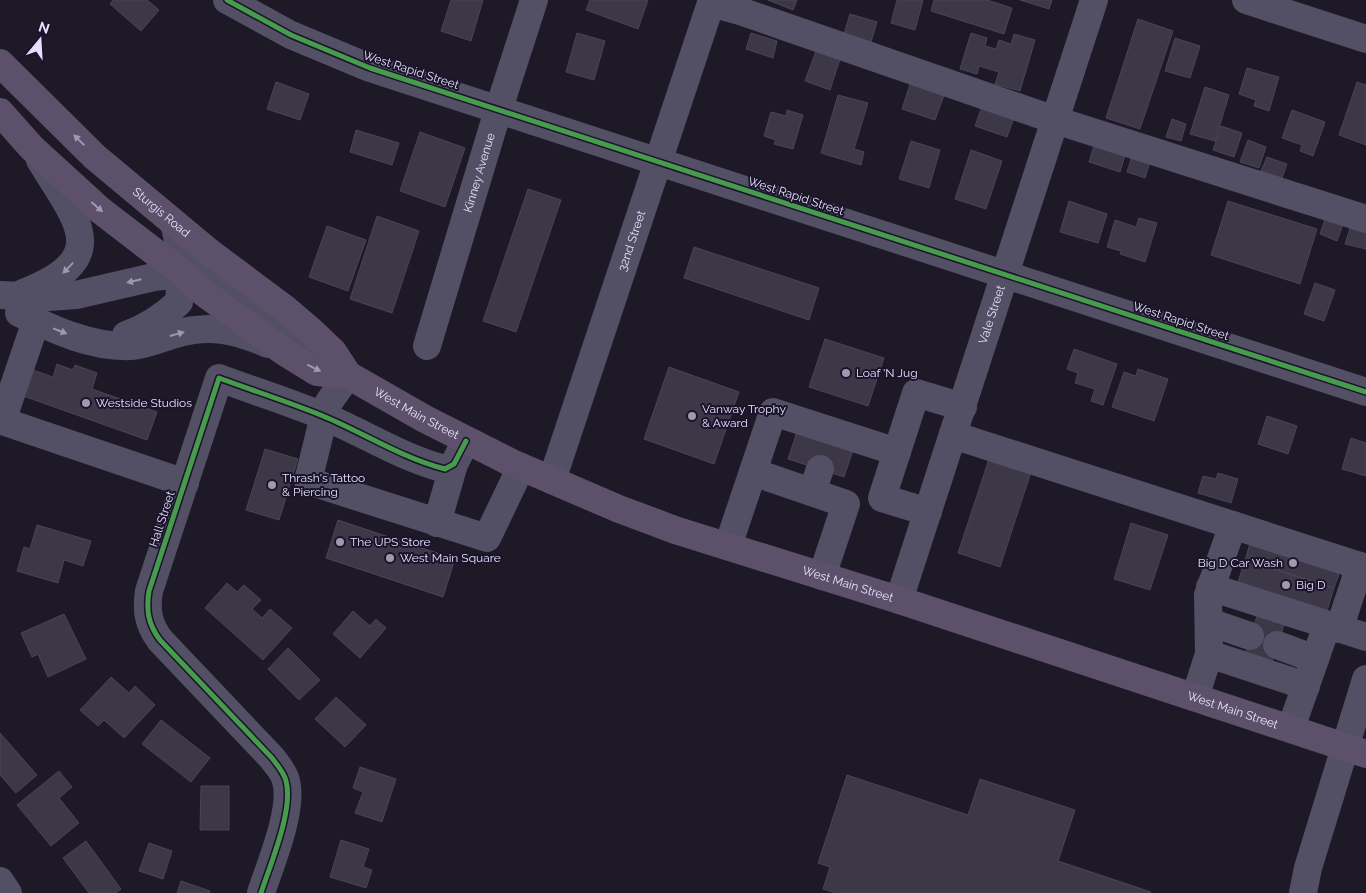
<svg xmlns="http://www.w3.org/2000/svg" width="1366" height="893" font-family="Raleway,sans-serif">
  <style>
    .building { fill: #3c3847; stroke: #4a4458 }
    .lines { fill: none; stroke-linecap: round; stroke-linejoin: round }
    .minor-tunnel { stroke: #3b3746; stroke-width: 28; stroke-dasharray: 28 14; stroke-linecap: butt }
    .minor { stroke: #534f65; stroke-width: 28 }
    .major { stroke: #5c506a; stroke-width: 28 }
    .cycleway-casing { stroke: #1a142b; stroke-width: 8 }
    .cycleway { stroke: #469c4c; stroke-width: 5 }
    .oneway { fill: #a198b3 }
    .oneway2 { fill: #9c98b0 }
    .poi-dot { fill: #a09ab1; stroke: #1a142b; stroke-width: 2 }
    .labels { text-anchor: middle; stroke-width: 4; stroke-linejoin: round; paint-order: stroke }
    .street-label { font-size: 12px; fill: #e6e0fc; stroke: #1a142b }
    .poi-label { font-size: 12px; fill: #e6e0fc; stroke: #1a142b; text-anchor: start }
  </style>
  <rect width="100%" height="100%" fill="#1d1926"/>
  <path class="building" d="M 113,0 L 147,0 L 159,10 L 141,31 L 110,4 Z
    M 451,0 L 483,0 L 471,41 L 441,31 Z
    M 590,0 L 648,0 L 638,29 L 586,10 Z
    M 768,0 L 797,0 L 793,10 Z
    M 897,0 L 923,0 L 915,30 L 891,23 Z
    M 934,0 L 987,0 L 1012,8 L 1004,34 L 931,11 Z
    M 1020,0 L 1052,0 L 1049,9 Z
    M 850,14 L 877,22 L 871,42 L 844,34 Z
    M 1138,19 L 1173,31 L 1140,129 L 1106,118 Z
    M 577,33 L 605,41 L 594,80 L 566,72 Z
    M 751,33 L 777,41 L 773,58 L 746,49 Z
    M 971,33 L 987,38 L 985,46 L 996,49 L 999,40 L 1011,44 L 1014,34 L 1035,40 L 1020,91 L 995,84 L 999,72 L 979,66 L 977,74 L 960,69 Z
    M 1175,38 L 1200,46 L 1190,78 L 1165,71 Z
    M 817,48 L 841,56 L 830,90 L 805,81 Z
    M 1247,68 L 1279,77 L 1269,111 L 1254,106 L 1256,100 L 1239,94 Z
    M 912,78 L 946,90 L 935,120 L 902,109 Z
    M 276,82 L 309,94 L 300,120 L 267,109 Z
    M 1357,82 L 1366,85 L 1366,145 L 1339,135 Z
    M 1205,87 L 1229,95 L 1215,141 L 1190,134 Z
    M 838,95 L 868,103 L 854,149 L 864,152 L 861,165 L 821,153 Z
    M 984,101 L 1016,112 L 1007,137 L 975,126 Z
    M 787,110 L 803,115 L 793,149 L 774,144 L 776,140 L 764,136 L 771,112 L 786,116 Z
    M 1292,110 L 1325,122 L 1313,156 L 1300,151 L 1302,145 L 1282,138 Z
    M 1172,119 L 1186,124 L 1181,141 L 1166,137 Z
    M 1221,126 L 1242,133 L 1234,157 L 1213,150 Z
    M 356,130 L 399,143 L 392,165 L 350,152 Z
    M 420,132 L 465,148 L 445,207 L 400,191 Z
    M 1096,139 L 1127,149 L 1120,172 L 1089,162 Z
    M 1248,140 L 1266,147 L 1259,168 L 1240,162 Z
    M 911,141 L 940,150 L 929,188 L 899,179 Z
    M 971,150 L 1002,161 L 986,209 L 955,199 Z
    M 1133,153 L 1151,159 L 1145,178 L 1127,172 Z
    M 1267,157 L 1287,164 L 1282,178 L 1261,171 Z
    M 528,189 L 561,200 L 516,332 L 483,321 Z
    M 1069,201 L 1107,214 L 1098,243 L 1060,232 Z
    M 1228,201 L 1317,229 L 1300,284 L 1211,255 Z
    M 1327,213 L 1345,219 L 1337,241 L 1320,234 Z
    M 377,216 L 419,231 L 392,313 L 350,299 Z
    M 1139,218 L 1157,223 L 1145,262 L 1120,254 L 1121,251 L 1107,247 L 1115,220 L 1136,227 Z
    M 1352,222 L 1366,226 L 1366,249 L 1345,244 Z
    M 327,226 L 366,240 L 348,291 L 309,277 Z
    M 694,247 L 819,288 L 809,320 L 684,278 Z
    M 1315,283 L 1335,290 L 1324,321 L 1304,314 Z
    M 825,339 L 884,358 L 868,406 L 809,387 Z
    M 1074,349 L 1117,364 L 1103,405 L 1091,401 L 1095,389 L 1075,383 L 1078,373 L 1067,369 Z
    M 57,364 L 73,370 L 75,365 L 97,373 L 92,389 L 157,412 L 147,440 L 15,393 L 24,367 L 53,377 Z
    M 669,367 L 739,392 L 714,464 L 644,439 Z
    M 1138,369 L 1168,379 L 1154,421 L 1112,407 L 1124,372 L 1136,376 Z
    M 1267,416 L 1297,426 L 1288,454 L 1258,444 Z
    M 797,432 L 853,450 L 844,477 L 788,459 Z
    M 1351,438 L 1366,443 L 1366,476 L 1342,469 Z
    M 265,449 L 298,459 L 279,520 L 246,510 Z
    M 991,453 L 1033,466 L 1000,567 L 958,553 Z
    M 1218,473 L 1238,479 L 1231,503 L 1198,493 L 1203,476 L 1216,479 Z
    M 338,520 L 455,559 L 443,597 L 326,558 Z
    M 1131,523 L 1168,535 L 1150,590 L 1114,579 Z
    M 37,525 L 91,541 L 83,566 L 64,560 L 58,583 L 17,571 L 24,547 L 30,549 Z
    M 1252,537 L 1342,566 L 1334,588 L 1245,560 Z
    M 1245,560 L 1334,588 L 1327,611 L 1238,582 Z
    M 227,583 L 237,592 L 244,585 L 261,600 L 252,609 L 262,618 L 270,609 L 292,628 L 263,660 L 205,608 Z
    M 1259,610 L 1286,619 L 1269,671 L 1242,663 Z
    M 353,611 L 370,626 L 376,619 L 386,628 L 360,658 L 333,634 Z
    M 64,614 L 86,659 L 48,677 L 38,654 L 32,657 L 21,633 Z
    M 288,648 L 320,680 L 299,700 L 268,669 Z
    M 111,677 L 129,693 L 135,686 L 155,705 L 124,738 L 104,720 L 98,726 L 80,710 Z
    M 336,697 L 366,725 L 345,747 L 315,719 Z
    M 161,720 L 210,758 L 191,782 L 142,744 Z
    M 0,733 L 37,775 L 16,793 L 0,775 Z
    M 360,767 L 396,779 L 382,822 L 355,813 L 363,792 L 353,788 Z
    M 59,771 L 72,787 L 59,798 L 79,823 L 51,846 L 17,805 Z
    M 847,775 L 968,815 L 980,779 L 1075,810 L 1058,861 L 1151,892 L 1150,893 L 836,893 L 823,889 L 830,867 L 818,863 Z
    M 201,786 L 229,786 L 229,830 L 200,830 Z
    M 341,840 L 369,849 L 363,867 L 372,870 L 366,888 L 330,877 Z
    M 86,841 L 121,889 L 116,893 L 89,893 L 63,858 Z
    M 149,843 L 172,851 L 163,879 L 139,871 Z
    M 181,881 L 210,891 L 209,893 L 177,893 Z"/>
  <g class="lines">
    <path class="minor-tunnel" d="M 820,469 L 829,443"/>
    <g class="minor">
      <path d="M 227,0 L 291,35 L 370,68 L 1366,392"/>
      <path d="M 1246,0 L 1366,39"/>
      <path d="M 711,3 L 740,11 L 1055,120 L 1366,219"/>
      <path d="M 23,293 C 114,258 78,222 40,160"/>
      <path d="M 0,295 L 49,297 L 76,295 L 154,277 L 196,272 L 212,277 L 291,331 L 318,344"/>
      <path d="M 19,313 C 54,330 93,348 132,346 C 145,345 160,339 172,335 C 209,324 234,329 268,344"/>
      <path d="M 36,321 L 2,421 L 185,483"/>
      <path d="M 126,335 C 146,328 163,317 179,302 L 182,258 L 174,223"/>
      <path id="s1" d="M 427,346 L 493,127 L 534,0"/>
      <path d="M 348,375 L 329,402 L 324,416 L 308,481 L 487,538 L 521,467"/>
      <path d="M 953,435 L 1366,568"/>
      <path d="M 753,472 L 846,504 L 822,576"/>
      <path id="s2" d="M 552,480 L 712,0"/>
      <path d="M 812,492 L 820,469"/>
      <path d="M 928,512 L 882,498 L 916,393 L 963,407"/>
      <path d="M 437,523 L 454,464"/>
      <path d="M 728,546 L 773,412 L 897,452"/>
      <path d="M 1210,587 L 1366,637"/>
      <path id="s3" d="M 899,600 L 1094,0"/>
      <path d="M 1209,622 L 1250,636"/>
      <path d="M 1339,629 L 1360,566"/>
      <path d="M 1277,645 L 1315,659"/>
      <path d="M 1209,654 L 1306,686"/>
      <path d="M 1195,697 L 1209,654 L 1208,595 L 1233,525"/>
      <path d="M 1291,728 L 1327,625"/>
      <path d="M 0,881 L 8,893"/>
      <path d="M 261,893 C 270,865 294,809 286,781 C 284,772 277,765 272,758 L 160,640 C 148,624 146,610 149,591 L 219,378 C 254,391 289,402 323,416 C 364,433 402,458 445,469 L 454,464 L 466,441"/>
      <path d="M 1303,893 L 1308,868 L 1366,679"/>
    </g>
    <g class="major">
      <path id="s4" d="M 0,63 L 95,157 L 209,252 L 284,308 L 311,331 L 333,352 L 348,375"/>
      <path id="s5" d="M 0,112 L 32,148 L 100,210 L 182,273 L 200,290 L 283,351 L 317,372 L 348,375 L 425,419 L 512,463 L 619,509 L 675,530 L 899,600 L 1366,754"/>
    </g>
    <defs>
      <path id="cycleway" d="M 227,0 L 291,35 L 370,68 L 1366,392
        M 261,893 C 270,865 294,809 286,781 C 284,772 277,765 272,758 L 160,640 C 148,624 146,610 149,591 L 219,378 C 254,391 289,402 323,416 C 364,433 402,458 445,469 L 454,464 L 466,441"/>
    </defs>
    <use href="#cycleway" class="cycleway-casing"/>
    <use href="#cycleway" class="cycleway"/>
  </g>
  <defs><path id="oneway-solid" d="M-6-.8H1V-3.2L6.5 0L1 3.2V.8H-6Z" transform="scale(1.25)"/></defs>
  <g class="oneway">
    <use href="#oneway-solid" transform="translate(79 140) rotate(-135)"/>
    <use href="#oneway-solid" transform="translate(97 207) rotate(41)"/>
    <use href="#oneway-solid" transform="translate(314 368) rotate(26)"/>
  </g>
  <g class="oneway2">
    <use href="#oneway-solid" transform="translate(68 268) rotate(134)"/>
    <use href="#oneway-solid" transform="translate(134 281) rotate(167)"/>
    <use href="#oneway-solid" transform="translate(60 331) rotate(21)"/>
    <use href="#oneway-solid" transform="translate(177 334) rotate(-16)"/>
  </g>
  <g class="poi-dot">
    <circle cx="846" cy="373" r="5"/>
    <circle cx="86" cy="403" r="5"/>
    <circle cx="692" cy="416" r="5"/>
    <circle cx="272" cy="485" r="5"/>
    <circle cx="340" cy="542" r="5"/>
    <circle cx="390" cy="558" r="5"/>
    <circle cx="1293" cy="563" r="5"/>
    <circle cx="1286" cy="585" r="5"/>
  </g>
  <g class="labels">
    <g class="street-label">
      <text transform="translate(411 70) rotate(18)" y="4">West Rapid Street</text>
      <text dy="4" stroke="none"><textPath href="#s1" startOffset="181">Kinney Avenue</textPath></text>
      <text transform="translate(796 196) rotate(18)" y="4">West Rapid Street</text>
      <text dy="4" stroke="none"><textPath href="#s4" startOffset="220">Sturgis Road</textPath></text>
      <text dy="4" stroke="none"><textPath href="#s2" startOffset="252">32nd Street</textPath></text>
      <text dy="4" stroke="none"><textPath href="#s3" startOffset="300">Vale Street</textPath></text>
      <text transform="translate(1181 321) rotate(18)" y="4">West Rapid Street</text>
      <text dy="4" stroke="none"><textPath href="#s5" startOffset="521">West Main Street</textPath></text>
      <text transform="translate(162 519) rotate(-72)" y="4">Hall Street</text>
      <text dy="4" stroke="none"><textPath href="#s5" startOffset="986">West Main Street</textPath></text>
      <text dy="4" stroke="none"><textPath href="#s5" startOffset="1391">West Main Street</textPath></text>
    </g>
    <g class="poi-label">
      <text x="856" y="377">Loaf 'N Jug</text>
      <text x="96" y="407">Westside Studios</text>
      <text x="702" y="413">Vanway Trophy<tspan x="702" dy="14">&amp; Award</tspan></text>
      <text x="282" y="482">Thrash's Tattoo<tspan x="282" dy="14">&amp; Piercing</tspan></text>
      <text x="350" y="546">The UPS Store</text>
      <text x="400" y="562">West Main Square</text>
      <text x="1283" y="567" text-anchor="end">Big D Car Wash</text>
      <text x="1296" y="589">Big D</text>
    </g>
  </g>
  <g transform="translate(40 40) rotate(18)" stroke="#1a142b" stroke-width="4" paint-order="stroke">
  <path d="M0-4L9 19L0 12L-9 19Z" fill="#e6e0fc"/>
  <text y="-8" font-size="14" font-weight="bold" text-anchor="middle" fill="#e6e0fc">N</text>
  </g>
</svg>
